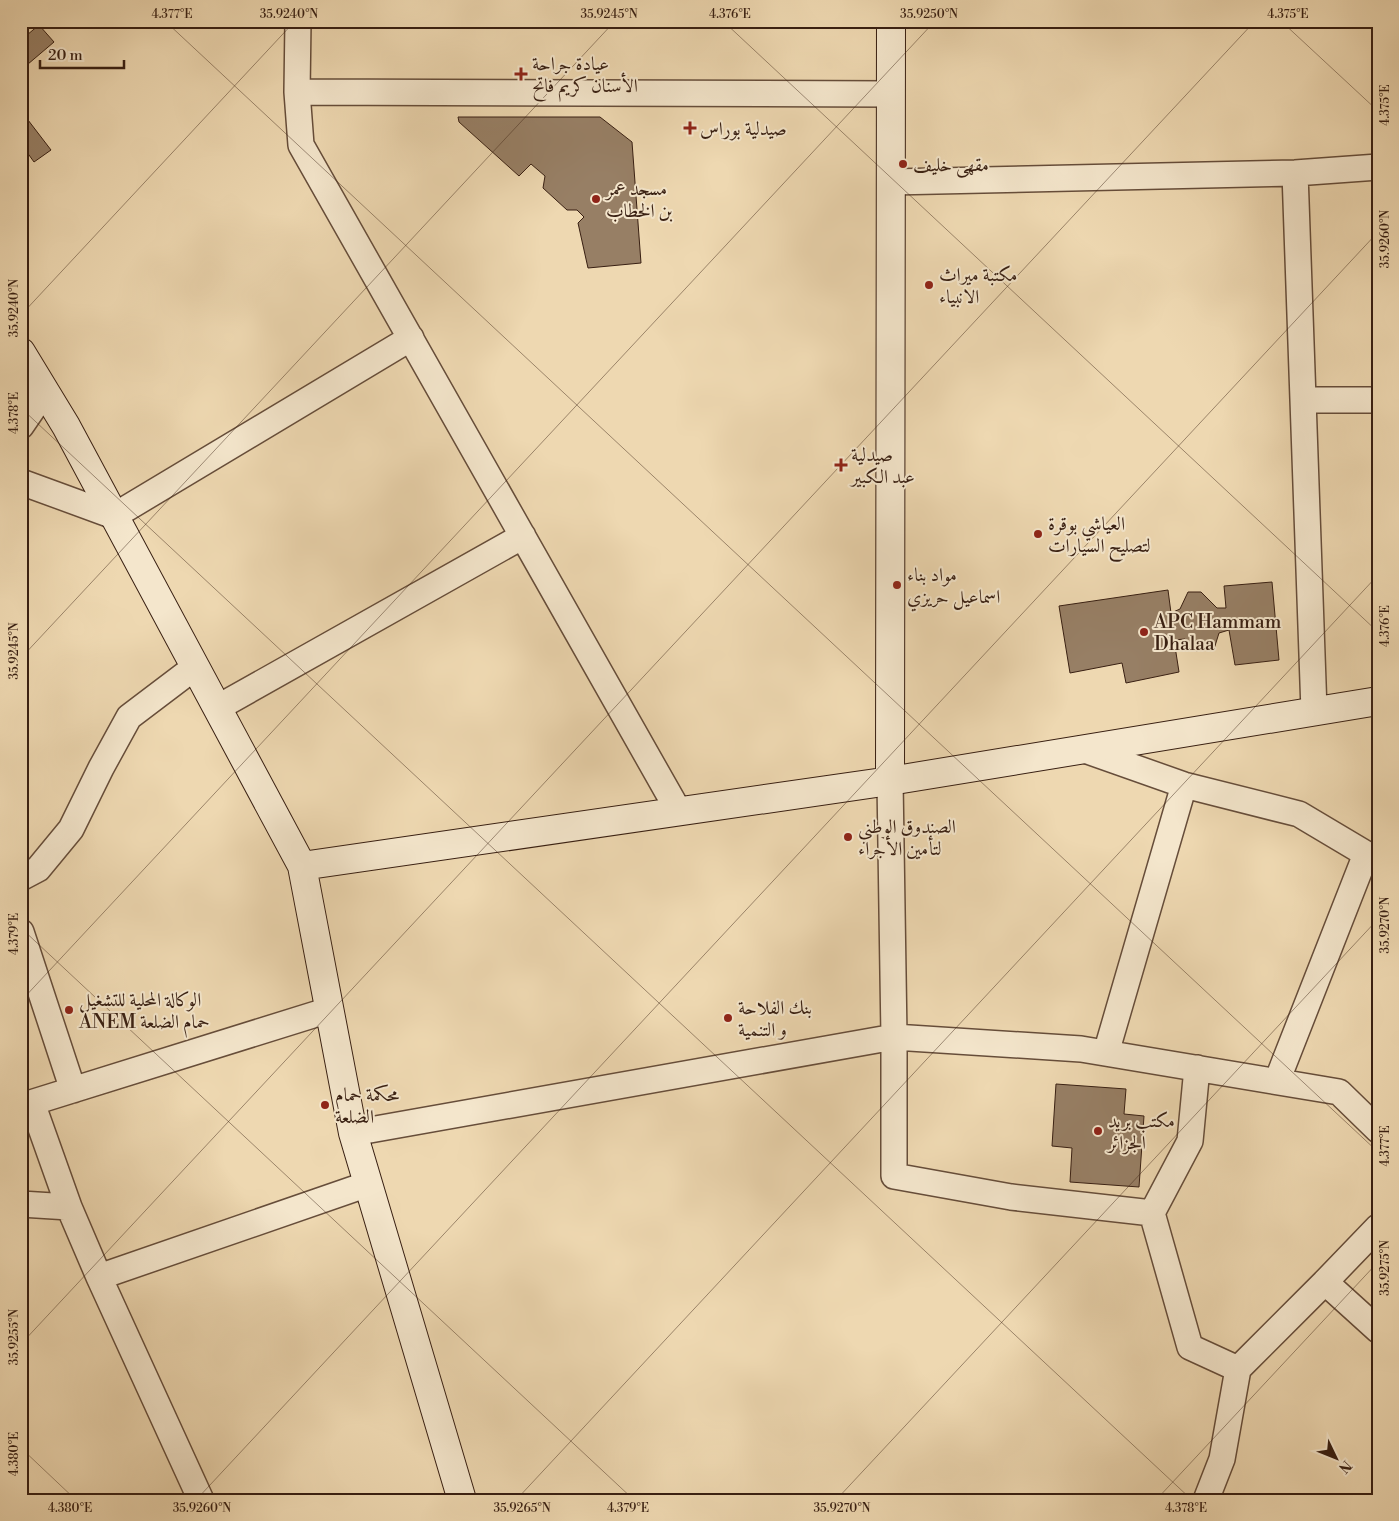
<svg xmlns="http://www.w3.org/2000/svg" width="1399" height="1521" font-family="'Libre Bodoni',Amiri,serif">
  <style>
    .green { fill: #cfb996; stroke: #846c54 }
    .building { fill: #977f65; stroke: #381f12 }
    .lines { fill: none; stroke-linecap: round; stroke-linejoin: round }
    .street-casing { stroke: #664d3a; stroke-width: 28 }
    .secondary-casing { stroke: #381f12; stroke-width: 30 }
    .street { stroke: #f4e6cc; stroke-width: 25 }
    .secondary { stroke: #f4e6cc; stroke-width: 28 }
    .ticks { fill: none; stroke: #381f12; stroke-width: 1; stroke-opacity: 0.45 }
    .poi-dot { fill: #8f2418; stroke: #f4e6cc; stroke-width: 2 }
    .labels { text-anchor: middle; stroke-width: 4; stroke-linejoin: round; paint-order: stroke }
    .poi-label { font-size: 19px; fill: #381f12; stroke: #f4e6cc; text-anchor: start }
    .neatline { fill: none; stroke: #381f12; stroke-width: 2 }
    .ticks-label { font-size: 12px; text-anchor: middle; fill: #381f12 }
  </style>
  <rect width="100%" height="100%" fill="#eed8b1"/>
  <filter id="stains"><feTurbulence type="fractalNoise" baseFrequency=".004" numOctaves="4"/><feColorMatrix values="0 0 0 0 .2 0 0 0 0 .09 0 0 0 0 .02 0 0 0 .5 -.17"/></filter>
  <radialGradient id="worn" r=".72"><stop offset=".6" stop-color="#630" stop-opacity="0"/><stop offset="1" stop-color="#630" stop-opacity=".3"/></radialGradient>
  <path class="green" d="M 921,21 L 1378,21 L 1378,23 L 921,28 Z"/>
  <path class="building" d="M 39,25 L 54,42 L 21,70 L 21,40 Z
    M 458,117 L 600,117 L 632,142 L 641,263 L 588,268 L 578,223 L 584,217 L 577,210 L 567,210 L 543,188 L 545,176 L 531,164 L 519,176 L 459,122 Z
    M 28,120 L 51,150 L 34,162 L 24,148 L 21,150 L 21,125 Z
    M 1272,582 L 1279,660 L 1235,665 L 1229,630 L 1219,633 L 1214,649 L 1196,651 L 1185,639 L 1174,640 L 1179,672 L 1126,683 L 1122,663 L 1070,673 L 1059,606 L 1168,590 L 1171,613 L 1180,609 L 1188,592 L 1201,592 L 1217,608 L 1226,608 L 1224,586 Z
    M 1056,1084 L 1126,1089 L 1124,1114 L 1144,1116 L 1139,1187 L 1070,1182 L 1072,1148 L 1052,1146 Z"/>
  <g class="lines">
    <defs>
      <path id="street" d="M 298,21 L 297,92 L 301,145 L 679,812
        M 297,92 L 891,94
        M 1295,173 L 1314,711
        M 891,182 L 1295,173 L 1378,167
        M 1303,400 L 1378,400
        M 21,426 L 45,391
        M 21,482 L 114,516 L 411,338
        M 217,708 L 523,536
        M 1082,749 L 1184,785 L 1299,814 L 1378,861
        M 890,781 L 894,1037 L 894,1176 L 1011,1197 L 1152,1213 L 1190,1347 L 1238,1369 L 1325,1282
        M 21,878 L 38,869 L 71,829 L 101,768 L 129,717 L 195,667
        M 21,932 L 73,1090
        M 1106,1053 L 1184,785
        M 1277,1081 L 1366,854
        M 32,1103 L 69,1207
        M 21,1106 L 329,1010
        M 353,1133 L 894,1037 L 1081,1049 L 1339,1092 L 1378,1130
        M 21,1204 L 69,1207 L 99,1277 L 201,1500
        M 1152,1213 L 1190,1141 L 1197,1068
        M 1378,1227 L 1325,1282 L 1378,1330
        M 99,1277 L 368,1184
        M 1206,1500 L 1222,1459 L 1238,1369"/>
      <path id="secondary" d="M 21,352 L 66,426 L 302,866 L 353,1133 L 462,1500
        M 890,781 L 891,21
        M 302,866 L 890,781 L 1378,701"/>
    </defs>
    <use href="#street" class="street-casing"/>
    <use href="#secondary" class="secondary-casing"/>
    <use href="#street" class="street"/>
    <use href="#secondary" class="secondary"/>
  </g>
  <path class="ticks" d="M 165,21 L 1378,1152M 723,21 L 1378,632M 1281,21 L 1378,111M 21,315 L 295,21M 21,408 L 1192,1500M 21,658 L 615,21M 21,928 L 634,1500M 21,1001 L 935,21M 21,1344 L 1255,21M 21,1448 L 76,1500M 196,1500 L 1378,232M 516,1500 L 1378,575M 836,1500 L 1378,919M 1156,1500 L 1378,1262"/>
  <g class="poi-dot">
    <path d="M518.5 66.5h5v5h5v5h-5v5h-5v-5h-5v-5h5z"/>
    <path d="M687.5 120.5h5v5h5v5h-5v5h-5v-5h-5v-5h5z"/>
    <circle cx="903" cy="164" r="5"/>
    <circle cx="596" cy="199" r="5"/>
    <circle cx="929" cy="285" r="5"/>
    <path d="M838.5 457.5h5v5h5v5h-5v5h-5v-5h-5v-5h5z"/>
    <circle cx="1038" cy="534" r="5"/>
    <circle cx="897" cy="585" r="5"/>
    <circle cx="1144" cy="632" r="5"/>
    <circle cx="848" cy="837" r="5"/>
    <circle cx="69" cy="1010" r="5"/>
    <circle cx="728" cy="1018" r="5"/>
    <circle cx="325" cy="1105" r="5"/>
    <circle cx="1098" cy="1131" r="5"/>
  </g>
  <g class="labels">
    <g class="poi-label">
      <text x="532" y="70">عيادة جراحة<tspan x="532" dy="22">الأسنان كريم فاتح</tspan></text>
      <text x="700" y="135">صيدلية بوراس</text>
      <text x="913" y="171">مقهى خليف</text>
      <text x="606" y="195">مسجد عمر<tspan x="606" dy="22">بن الخطاب</tspan></text>
      <text x="939" y="281">مكتبة ميراث<tspan x="939" dy="22">الانبياء</tspan></text>
      <text x="851" y="461">صيدلية<tspan x="851" dy="22">عبد الكبير</tspan></text>
      <text x="1048" y="530">العياشي بوقرة<tspan x="1048" dy="22">لتصليح السيارات</tspan></text>
      <text x="907" y="581">مواد بناء<tspan x="907" dy="22">اسماعيل حريزي</tspan></text>
      <text x="1154" y="628">APC Hammam<tspan x="1154" dy="22">Dhalaa</tspan></text>
      <text x="858" y="833">الصندوق الوطني<tspan x="858" dy="22">لتأمين الأجراء</tspan></text>
      <text x="79" y="1006">الوكالة المحلية للتشغيل<tspan x="79" dy="22">ANEM حمام الضلعة</tspan></text>
      <text x="738" y="1014">بنك الفلاحة<tspan x="738" dy="22">و التنمية</tspan></text>
      <text x="335" y="1101">محكمة حمام<tspan x="335" dy="22">الضلعة</tspan></text>
      <text x="1108" y="1127">مكتب بريد<tspan x="1108" dy="22">الجزائر</tspan></text>
    </g>
  </g>
  <rect width="1399" height="1521" fill="none" stroke="#eed8b1" stroke-width="55"/>
  <g transform="translate(1336 1458) rotate(133)" stroke="#f4e6cc" stroke-width="4" paint-order="stroke">
  <path d="M0-4L9 19L0 12L-9 19Z" fill="#381f12"/>
  <text y="-8" font-size="14" font-weight="bold" text-anchor="middle" fill="#381f12">N</text>
  </g>
  <path d="M40 60v8h84v-8" fill="none" stroke="#381f12" stroke-width="2.5"/>
  <text x="48" y="60" font-size="15" fill="#381f12" stroke="#f4e6cc" stroke-width="4" paint-order="stroke">20 m</text>
  <rect x="28" y="28" width="1344" height="1466" class="neatline"/>
  <g class="ticks-label">
    <text x="172" y="18">4.377°E</text>
    <text x="289" y="18">35.9240°N</text>
    <text x="609" y="18">35.9245°N</text>
    <text x="730" y="18">4.376°E</text>
    <text x="929" y="18">35.9250°N</text>
    <text x="1288" y="18">4.375°E</text>
    <text transform="translate(1385 105) rotate(-90)" y="4">4.375°E</text>
    <text transform="translate(1385 239) rotate(-90)" y="4">35.9260°N</text>
    <text transform="translate(14 308) rotate(-90)" y="4">35.9240°N</text>
    <text transform="translate(14 413) rotate(-90)" y="4">4.378°E</text>
    <text transform="translate(1385 626) rotate(-90)" y="4">4.376°E</text>
    <text transform="translate(14 651) rotate(-90)" y="4">35.9245°N</text>
    <text transform="translate(1385 925) rotate(-90)" y="4">35.9270°N</text>
    <text transform="translate(14 934) rotate(-90)" y="4">4.379°E</text>
    <text transform="translate(1385 1146) rotate(-90)" y="4">4.377°E</text>
    <text transform="translate(1385 1268) rotate(-90)" y="4">35.9275°N</text>
    <text transform="translate(14 1337) rotate(-90)" y="4">35.9255°N</text>
    <text transform="translate(14 1454) rotate(-90)" y="4">4.380°E</text>
    <text x="70" y="1512">4.380°E</text>
    <text x="202" y="1512">35.9260°N</text>
    <text x="522" y="1512">35.9265°N</text>
    <text x="628" y="1512">4.379°E</text>
    <text x="842" y="1512">35.9270°N</text>
    <text x="1186" y="1512">4.378°E</text>
  </g>
  <rect width="100%" height="100%" filter="url(#stains)"/>
  <rect width="100%" height="100%" fill="url(#worn)"/>
</svg>
